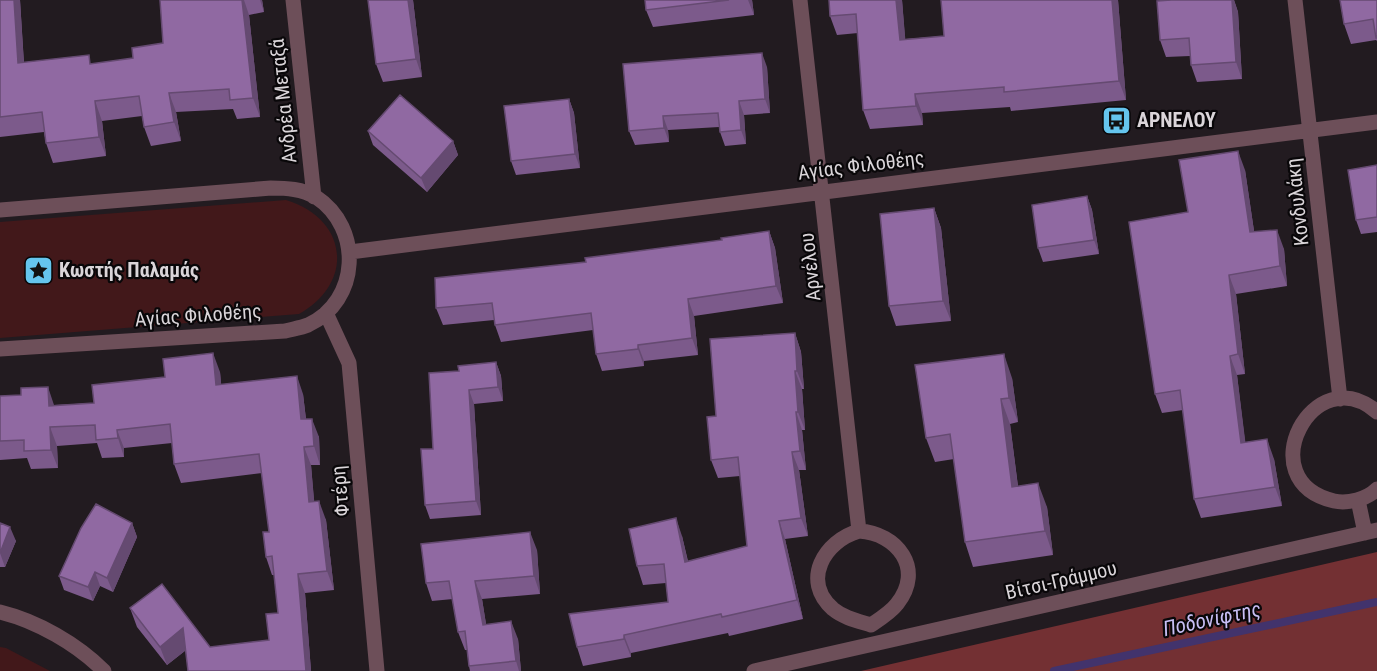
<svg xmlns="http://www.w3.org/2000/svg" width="1377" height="671" font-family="'Roboto Condensed',sans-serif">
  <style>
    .green { fill: #42181a }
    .forest { fill: #733033 }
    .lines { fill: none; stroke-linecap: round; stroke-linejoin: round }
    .stream { stroke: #42336c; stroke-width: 8 }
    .minor { stroke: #6d4f59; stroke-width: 15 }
    .wall { fill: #7c5a8b }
    .shaded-wall { fill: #654a71 }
    .building { fill: #9069a2; stroke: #654a71; stroke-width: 1.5 }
    .labels { text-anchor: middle; stroke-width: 4.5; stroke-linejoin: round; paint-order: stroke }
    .street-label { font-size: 20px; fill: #dad5d9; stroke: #090709 }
    .poi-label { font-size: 20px; font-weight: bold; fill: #dad5d9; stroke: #090709; text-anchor: start }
    .water-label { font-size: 21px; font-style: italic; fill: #c8bef4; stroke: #090709 }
  </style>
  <rect width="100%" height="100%" fill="#221b20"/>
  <path class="green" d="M 286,200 C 347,218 356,282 299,314 L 0,338 L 0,222 Z
    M 0,647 L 6,648 L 50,671 L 0,671 Z"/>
  <path class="forest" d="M 1377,552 L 1377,671 L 861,671 Z"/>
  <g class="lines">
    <path class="stream" d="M 1054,671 L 1377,602"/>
    <path class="minor" d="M 293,0 L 314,197
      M 800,0 L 859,531
      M 1295,0 L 1340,399
      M 0,210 L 271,188 C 287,188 302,189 316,197 C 363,228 360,301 308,325 C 301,328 292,329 285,331 L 0,349
      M 350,252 L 1377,122
      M 326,313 L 349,363 L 377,671
      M 1377,412 C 1314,357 1248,481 1334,501 C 1348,504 1367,499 1377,489
      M 1358,500 L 1365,533
      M 859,531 C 897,533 925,569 897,604 C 891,612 880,619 871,625 C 858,621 844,618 833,609 C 801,581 824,541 859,531 Z
      M 0,612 C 37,621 77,644 104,671
      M 754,671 L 1377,530"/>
  </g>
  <path class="wall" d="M 0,0 L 20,0 L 24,63 L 93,64 L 133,58 L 163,43 L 160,0 L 262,0 L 264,12 L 249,15 L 260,117 L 237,119 L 233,109 L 176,112 L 181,141 L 151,146 L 144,127 L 142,116 L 102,121 L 106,156 L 53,163 L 46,143 L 44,132 L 0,137 Z
    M 413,0 L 422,77 L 383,82 L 376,64 Z
    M 645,0 L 752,0 L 754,15 L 653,27 L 646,10 Z
    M 829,0 L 902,0 L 905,39 L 944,36 L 1118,0 L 1126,100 L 1011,111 L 1010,107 L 922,113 L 923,125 L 870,129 L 863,110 L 858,33 L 837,35 L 830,16 Z
    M 1171,0 L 1234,0 L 1238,12 L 1242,79 L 1197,82 L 1191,65 L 1190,56 L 1166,57 L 1160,40 Z
    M 1377,0 L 1377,41 L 1376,40 L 1351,44 L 1344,24 Z
    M 767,67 L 770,113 L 744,115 L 746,144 L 725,146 L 720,132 L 719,127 L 668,130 L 669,142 L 635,145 L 629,131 Z
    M 569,99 L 574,113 L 580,168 L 516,175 L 511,161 Z
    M 368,131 L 453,141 L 458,155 L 427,192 L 373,145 Z
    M 1377,165 L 1377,232 L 1361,234 L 1356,220 Z
    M 1245,170 L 1254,231 L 1284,249 L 1287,286 L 1236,294 L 1245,374 L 1237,375 L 1245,442 L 1274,459 L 1282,506 L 1201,518 L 1194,499 L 1183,410 L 1162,413 L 1155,394 L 1188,212 Z
    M 1087,196 L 1092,210 L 1099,254 L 1043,262 L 1038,248 Z
    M 934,208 L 941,228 L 951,321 L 896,326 L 889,306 Z
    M 769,231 L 775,248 L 783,303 L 694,316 L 698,355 L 644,361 L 644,366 L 602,371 L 596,354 L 593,330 L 501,342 L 495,325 L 494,320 L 443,325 L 436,308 L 586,262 L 722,240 Z
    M 795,333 L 801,352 L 804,389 L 802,389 L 805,430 L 802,430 L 806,470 L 799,470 L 808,536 L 785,539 L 803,619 L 729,636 L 728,633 L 631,653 L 631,657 L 583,666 L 577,647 L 668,602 L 666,583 L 643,585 L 637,566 L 682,536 L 688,561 L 747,546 L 740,476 L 718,478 L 711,460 L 716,416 Z
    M 496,362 L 501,376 L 503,401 L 474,404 L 481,515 L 430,519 L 425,505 L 433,449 L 459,371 Z
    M 220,372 L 221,384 L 303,394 L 306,419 L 319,437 L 320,465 L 311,465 L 314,502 L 326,520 L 334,590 L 305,593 L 311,671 L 186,650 L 167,665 L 137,627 L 130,608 L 210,647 L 269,640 L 278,613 L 274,575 L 272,575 L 266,557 L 269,532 L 262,473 L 181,483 L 174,464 L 172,443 L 124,448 L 124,457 L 102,458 L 97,443 L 57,446 L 58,468 L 31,469 L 27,458 L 0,460 L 0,396 L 21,395 L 54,405 L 94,403 Z
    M 1012,378 L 1018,422 L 1010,424 L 1018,486 L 1047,507 L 1053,555 L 973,567 L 965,542 L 954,459 L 935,462 L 926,438 Z
    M 0,523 L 16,541 L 5,567 L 0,567 Z
    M 132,523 L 137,537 L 113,592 L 100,586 L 93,601 L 64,590 L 59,576 Z
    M 537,550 L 540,594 L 482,599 L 486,624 L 518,639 L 521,671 L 470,671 L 469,666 L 467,650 L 465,650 L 458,632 L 453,599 L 432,601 L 426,583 Z"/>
  <path class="shaded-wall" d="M 14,0 L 20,0 L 25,82 L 18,63 Z
    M 242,0 L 244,0 L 249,15 L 260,117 L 253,98 Z
    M 260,0 L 262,0 L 264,12 Z
    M 408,0 L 413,0 L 422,77 L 416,59 Z
    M 748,0 L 752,0 L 754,15 Z
    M 896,0 L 902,0 L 907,59 L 900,40 Z
    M 1112,0 L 1118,0 L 1126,100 L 1119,81 Z
    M 1232,0 L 1234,0 L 1238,12 L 1242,79 L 1236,62 Z
    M 762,53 L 767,67 L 770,113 L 765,99 Z
    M 169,93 L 176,112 L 181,141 L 174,122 Z
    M 915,94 L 922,113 L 923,125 L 916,106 Z
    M 569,99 L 574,113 L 580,168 L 575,154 Z
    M 95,101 L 102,121 L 106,156 L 99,137 Z
    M 739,101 L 744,115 L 746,144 L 741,130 Z
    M 663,116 L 668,130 L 669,142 L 664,128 Z
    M 453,141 L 458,155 L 427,192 L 421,178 Z
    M 1238,151 L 1245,170 L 1257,251 L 1250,232 Z
    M 1087,196 L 1092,210 L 1099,254 L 1094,240 Z
    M 934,208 L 941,228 L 951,321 L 943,301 Z
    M 1277,230 L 1284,249 L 1287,286 L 1280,266 Z
    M 769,231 L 775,248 L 783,303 L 776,286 Z
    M 1229,275 L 1236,294 L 1245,374 L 1238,354 Z
    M 688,299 L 694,316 L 698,355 L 692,338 Z
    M 795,333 L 801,352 L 804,389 L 797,371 Z
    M 638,345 L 644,361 L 644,366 L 638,349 Z
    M 213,353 L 220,372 L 223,403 L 216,385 Z
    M 1004,354 L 1012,378 L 1018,422 L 1009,398 Z
    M 1230,356 L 1237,375 L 1248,463 L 1241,443 Z
    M 496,362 L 501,376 L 503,401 L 498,387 Z
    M 795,371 L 802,389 L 805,430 L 798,412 Z
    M 297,376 L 303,394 L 308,437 L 301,419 Z
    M 48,387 L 54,405 L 49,406 Z
    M 469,390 L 474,404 L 481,515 L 476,501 Z
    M 1001,399 L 1010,424 L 1021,511 L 1012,487 Z
    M 796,412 L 802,430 L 806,470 L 800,451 Z
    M 312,419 L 319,437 L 320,465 L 314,446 Z
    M 50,427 L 57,446 L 58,468 L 51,450 Z
    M 117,430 L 124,448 L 124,457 L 118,438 Z
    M 1267,439 L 1274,459 L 1282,506 L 1275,487 Z
    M 304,447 L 311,465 L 316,521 L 309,502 Z
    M 792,452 L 799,470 L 808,536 L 801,518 Z
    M 1038,483 L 1047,507 L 1053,555 L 1045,531 Z
    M 319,501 L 326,520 L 334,590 L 327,571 Z
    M 676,518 L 682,536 L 692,580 L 685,562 Z
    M 779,521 L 785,539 L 803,619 L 797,600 Z
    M 132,523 L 137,537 L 113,592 L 107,578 Z
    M 10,527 L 16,541 L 5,567 L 0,553 Z
    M 530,532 L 537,550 L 540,594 L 534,576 Z
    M 95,572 L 100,586 L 93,601 L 88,587 Z
    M 298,574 L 305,593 L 311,671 L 306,671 Z
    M 475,581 L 482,599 L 489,643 L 483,625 Z
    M 511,621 L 518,639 L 521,671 L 519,671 L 516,661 Z
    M 183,628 L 190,647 L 167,665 L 160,647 Z
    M 624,635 L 631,653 L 631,657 L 624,639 Z"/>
  <path class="building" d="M 0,0 L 14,0 L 18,63 L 89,55 L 90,64 L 133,58 L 132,48 L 163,43 L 160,0 L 242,0 L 253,98 L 230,100 L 229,89 L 169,93 L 174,122 L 144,127 L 139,96 L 95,101 L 99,137 L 46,143 L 42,112 L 0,117 Z
    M 368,0 L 408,0 L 416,59 L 376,64 Z
    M 645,0 L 729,0 L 646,10 Z
    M 829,0 L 896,0 L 900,40 L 944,36 L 941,0 L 1112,0 L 1119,81 L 1004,92 L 1004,87 L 915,94 L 916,106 L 863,110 L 856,14 L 830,16 Z
    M 1171,0 L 1232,0 L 1236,62 L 1191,65 L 1189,38 L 1160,40 L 1157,1 Z
    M 1340,0 L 1377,0 L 1377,38 L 1376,38 L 1373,19 L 1344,24 Z
    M 762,53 L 765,99 L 739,101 L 741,130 L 720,132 L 718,113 L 663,116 L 664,128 L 629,131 L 623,64 Z
    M 400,95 L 453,141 L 421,178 L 368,131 Z
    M 569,99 L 575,154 L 511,161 L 504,106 Z
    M 1238,151 L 1250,232 L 1277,230 L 1280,266 L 1229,275 L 1238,354 L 1230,356 L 1241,443 L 1267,439 L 1275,487 L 1194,499 L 1180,390 L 1155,394 L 1129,222 L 1188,212 L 1179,160 Z
    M 1377,165 L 1377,217 L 1356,220 L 1348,170 Z
    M 1087,196 L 1094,240 L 1038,248 L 1032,205 Z
    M 934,208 L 943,301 L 889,306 L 880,214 Z
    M 769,231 L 776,286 L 688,299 L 692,338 L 638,345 L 638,349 L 596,354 L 591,313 L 495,325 L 492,303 L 436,308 L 435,278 L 586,262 L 585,258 L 722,240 L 721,238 Z
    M 795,333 L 797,371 L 795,371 L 798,412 L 796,412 L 800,451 L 792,452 L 801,518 L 779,521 L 797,600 L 722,617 L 721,614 L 624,635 L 624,639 L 577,647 L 569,614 L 668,602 L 664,564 L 637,566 L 629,529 L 676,518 L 685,562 L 747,546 L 738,457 L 711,460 L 707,417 L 716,416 L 710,339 Z
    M 213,353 L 216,385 L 297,376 L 301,419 L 312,419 L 314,446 L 304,447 L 309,502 L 319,501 L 327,571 L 298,574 L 306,671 L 188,671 L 183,628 L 160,647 L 130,608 L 162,584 L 210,647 L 269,640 L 266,614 L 278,613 L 272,556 L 266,557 L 263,532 L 269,532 L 259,454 L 174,464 L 170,424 L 117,430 L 118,438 L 96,440 L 95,425 L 50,427 L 51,450 L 24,451 L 24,440 L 0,441 L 0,396 L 21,395 L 21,388 L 48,387 L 49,406 L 94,403 L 92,385 L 165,377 L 163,359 Z
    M 1004,354 L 1009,398 L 1001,399 L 1012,487 L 1038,483 L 1045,531 L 965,542 L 950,434 L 926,438 L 915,365 Z
    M 496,362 L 498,387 L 469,390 L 476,501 L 425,505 L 421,449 L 433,449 L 429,373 L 459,371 L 458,366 Z
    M 96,504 L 132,523 L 107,578 L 95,572 L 88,587 L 59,576 L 81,528 Z
    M 0,523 L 10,527 L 0,553 Z
    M 530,532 L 534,576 L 475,581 L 483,625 L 511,621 L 516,661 L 469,666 L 465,631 L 458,632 L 449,581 L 426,583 L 421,544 Z"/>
  <defs>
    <symbol id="bus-square" viewBox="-11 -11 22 22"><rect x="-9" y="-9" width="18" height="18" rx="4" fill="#65c5ee" stroke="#090709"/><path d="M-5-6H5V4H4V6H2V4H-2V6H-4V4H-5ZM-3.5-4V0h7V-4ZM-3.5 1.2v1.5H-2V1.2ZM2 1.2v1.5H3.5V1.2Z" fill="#111"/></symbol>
    <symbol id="sight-square" viewBox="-11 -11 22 22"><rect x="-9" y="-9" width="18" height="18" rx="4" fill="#65c5ee" stroke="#090709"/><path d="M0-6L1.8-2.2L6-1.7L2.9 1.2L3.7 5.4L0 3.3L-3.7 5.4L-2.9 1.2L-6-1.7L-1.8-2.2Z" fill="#111"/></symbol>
  </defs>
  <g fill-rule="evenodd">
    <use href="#bus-square" x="1100" y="104" width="33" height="33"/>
    <use href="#sight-square" x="22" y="254" width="33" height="33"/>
  </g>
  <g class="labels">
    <g class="street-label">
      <text transform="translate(283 101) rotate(-96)" y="7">Ανδρέα Μεταξά</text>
      <text transform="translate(861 165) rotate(-7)" y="7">Αγίας Φιλοθέης</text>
      <text transform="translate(1297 202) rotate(-96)" y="7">Κονδυλάκη</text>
      <text transform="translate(810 267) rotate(-96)" y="7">Αρνέλου</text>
      <text transform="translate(198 315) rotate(-4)" y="7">Αγίας Φιλοθέης</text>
      <text transform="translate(340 491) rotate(-95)" y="7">Φτέρη</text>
      <text transform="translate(1061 580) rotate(-13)" y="7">Βίτσι-Γράμμου</text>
    </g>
    <g class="poi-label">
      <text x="1137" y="127">ΑΡΝΕΛΟΥ</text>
      <text x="59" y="277">Κωστής Παλαμάς</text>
    </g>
    <g class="water-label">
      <text transform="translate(1212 619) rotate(-12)" y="7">Ποδονίφτης</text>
    </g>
  </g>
</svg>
